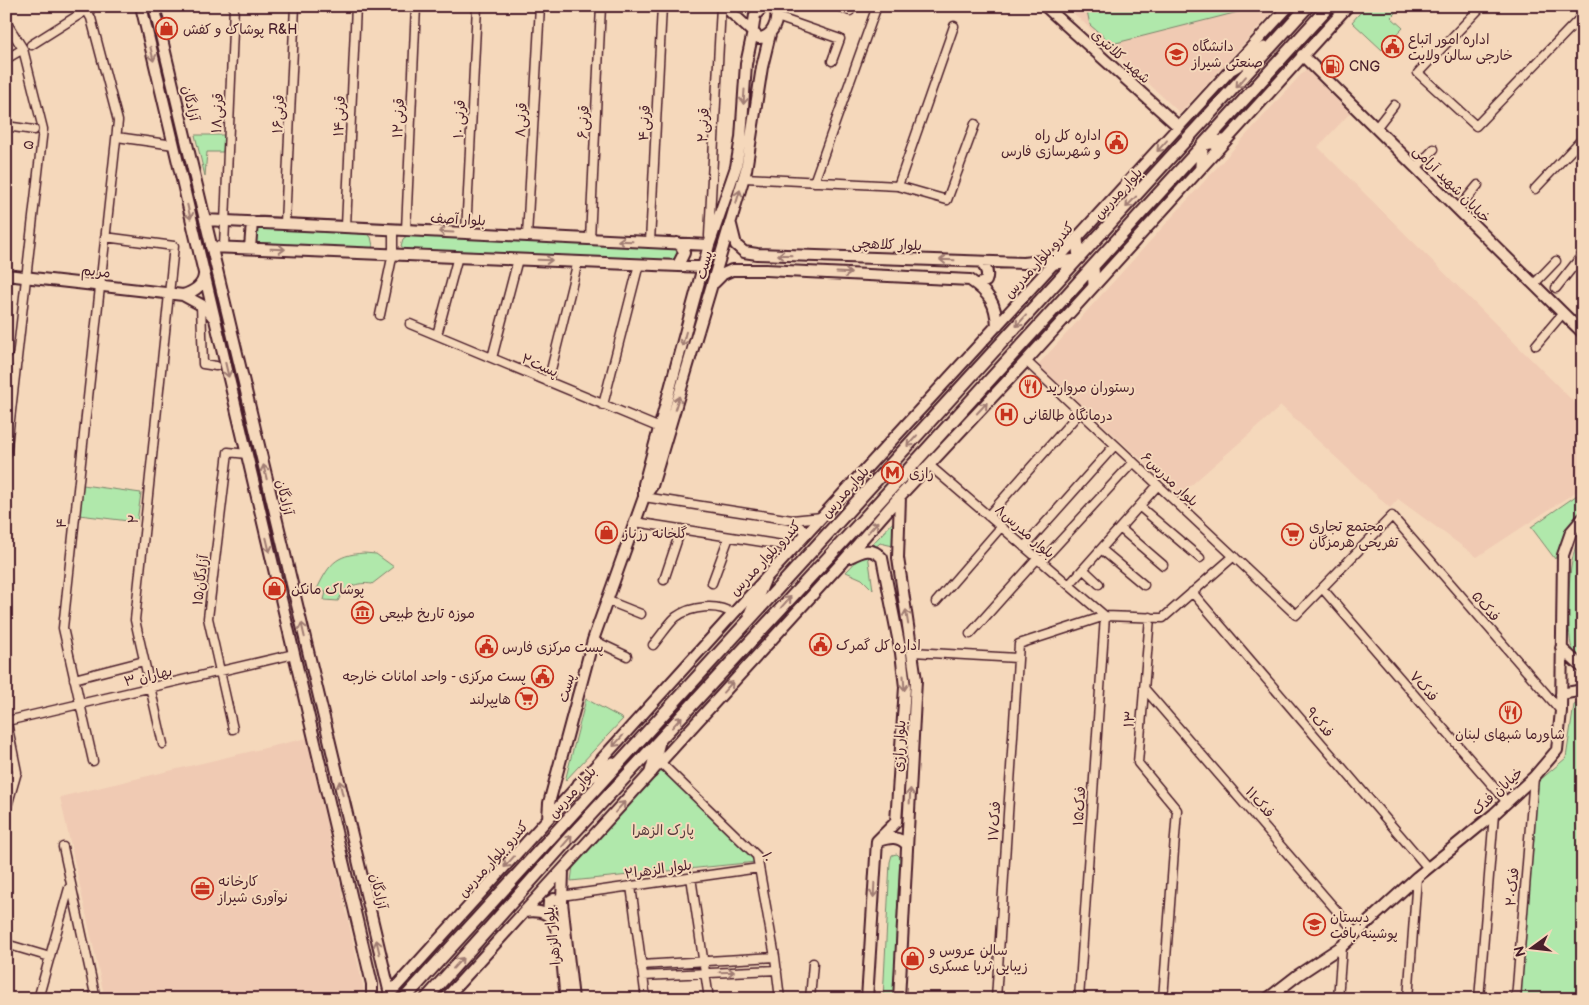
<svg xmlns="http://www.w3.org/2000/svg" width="1589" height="1005" font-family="'Balsamiq Sans','Playpen Sans Arabic',sans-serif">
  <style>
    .built { fill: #f0cab3 }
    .green { fill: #b0e8ab; stroke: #7d846b }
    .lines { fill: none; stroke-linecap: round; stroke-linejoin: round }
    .street-casing { stroke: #4a1f2b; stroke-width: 11 }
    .secondary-casing { stroke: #4a1f2b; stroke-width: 14 }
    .primary-casing { stroke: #4a1f2b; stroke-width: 15 }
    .street { stroke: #f5d8bb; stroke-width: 8 }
    .secondary { stroke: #f5d8bb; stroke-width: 10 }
    .primary { stroke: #f5d8bb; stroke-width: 11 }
    .oneway { stroke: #a07c73 }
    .labels { text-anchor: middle; stroke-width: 4; stroke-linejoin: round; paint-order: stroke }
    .poi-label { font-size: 14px; fill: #4a1f2b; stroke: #f5d8bb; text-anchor: start }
    .street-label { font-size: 14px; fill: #4a1f2b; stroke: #f5d8bb }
    .park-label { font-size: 14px; fill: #593d3e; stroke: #f5d8bb }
  </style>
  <rect width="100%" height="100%" fill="#f5d8bb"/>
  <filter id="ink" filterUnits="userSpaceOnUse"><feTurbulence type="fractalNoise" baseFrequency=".02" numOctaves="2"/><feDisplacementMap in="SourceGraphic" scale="10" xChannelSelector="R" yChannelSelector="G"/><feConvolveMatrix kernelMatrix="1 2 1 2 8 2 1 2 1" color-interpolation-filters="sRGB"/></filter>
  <g filter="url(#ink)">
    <path class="built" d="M 1066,6 L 1278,6 L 1180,113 Z
      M 1306,69 L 1350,113 L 1318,147 L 1583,411 L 1583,487 L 1477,557 L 1398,499 L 1390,508 L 1281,406 L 1180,495 L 1038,365 Z
      M 307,738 L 366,999 L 105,999 L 60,797 Z"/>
    <path class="green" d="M 1086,6 L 1241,6 L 1242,11 L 1112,44 L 1090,25 Z
      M 1366,6 L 1402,6 L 1391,17 L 1403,28 L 1382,50 L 1352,22 Z
      M 195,135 L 225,135 L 223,152 L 207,152 L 205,176 Z
      M 260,229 L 366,233 L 371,237 L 373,246 L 371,249 L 262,247 L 253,243 L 254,231 Z
      M 408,235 L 674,247 L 679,254 L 675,262 L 409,252 L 401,246 L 403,239 Z
      M 83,485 L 141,493 L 137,522 L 79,515 Z
      M 1583,491 L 1583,508 L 1566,530 L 1555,559 L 1531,527 Z
      M 896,519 L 893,546 L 880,543 L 868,554 L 873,590 L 862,579 L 846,572 Z
      M 1583,534 L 1583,660 C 1578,656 1573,652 1571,645 C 1567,623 1566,549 1583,534 Z
      M 364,553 L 376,554 L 394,567 L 372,584 C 357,582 345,586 338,601 L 324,600 L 326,592 L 316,591 C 329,565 334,555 364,553 Z
      M 586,699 L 623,719 L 565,781 Z
      M 1583,701 L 1583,999 L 1520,999 L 1533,786 L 1566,758 L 1574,705 Z
      M 662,768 L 756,862 L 571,881 L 573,866 Z
      M 897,854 L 900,857 L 893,999 L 883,999 L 890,862 L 892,855 Z"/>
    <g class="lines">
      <defs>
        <path id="street" d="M 84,6 L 91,18 L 118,121 L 63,628 L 93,761
          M 838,6 L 850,11 L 852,6
          M 1482,6 L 1418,73 L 1476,126 L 1583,15
          M 777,17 L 840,39 L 832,61
          M 6,22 L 23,49 L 43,129 L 6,455
          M 31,45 L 93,6
          M 6,59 L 23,49
          M 6,126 L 34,130
          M 1376,128 L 1394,105
          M 117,137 L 174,145
          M 1416,168 L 1434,149
          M 744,178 L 898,186 L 947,200 L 975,124
          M 814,182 L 877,6
          M 898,186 L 954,26
          M 1535,189 L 1583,138
          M 1458,209 L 1478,185
          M 285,223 L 295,6
          M 346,226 L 356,6
          M 406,230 L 416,6
          M 466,233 L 477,6
          M 527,236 L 540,6
          M 709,236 L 721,6
          M 105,237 L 174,246 L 135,620 L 163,744
          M 590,239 L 601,6
          M 650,242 L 662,6
          M 224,247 L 234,6
          M 1534,284 L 1556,261
          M 1556,288 L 1583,254
          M 201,305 L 203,364 L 216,366
          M 380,315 L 393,253 L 393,229
          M 410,324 L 660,428
          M 437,335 L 458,256
          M 1536,345 L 1563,313
          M 492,358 L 518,259
          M 6,361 L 17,362
          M 1026,361 L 1296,615 L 1392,516 L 1561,711
          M 548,382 L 578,261
          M 603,405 L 639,264
          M 929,465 L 1105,616
          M 644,497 L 792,520 L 822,517
          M 1139,506 L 1200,558
          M 988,516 L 1080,412
          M 792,520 L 807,533
          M 635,522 L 795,547
          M 1120,528 L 1163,565
          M 1024,547 L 1115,445
          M 1101,549 L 1144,585
          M 1041,562 L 1133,462
          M 1083,569 L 1099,584
          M 664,580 L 681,529
          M 712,583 L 729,537
          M 1069,585 L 1158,485
          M 1322,588 L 1506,801
          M 1192,592 L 1428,868
          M 606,600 L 641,614
          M 936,602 L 1001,527
          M 1150,617 L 1138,763 L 1177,810 L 1163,999
          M 970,634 L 1037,559
          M 593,640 L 627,656
          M 653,645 C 661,636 668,624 676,617 C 691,606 718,603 733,614
          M 913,652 L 1017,658
          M 74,679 L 144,661
          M 1144,688 L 1356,933
          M 6,718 L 17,772 L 6,810
          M 7,721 L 294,654
          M 233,729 L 208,618 L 228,452 L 247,454
          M 660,762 L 757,856 L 775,957 L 780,999
          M 63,847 L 96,999
          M 691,877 L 709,999
          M 631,886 L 646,999
          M 561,896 L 759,868
          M 6,944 L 50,957
          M 641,965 L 775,957
          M 643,976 L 777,970
          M 38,999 L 69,888
          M 810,999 L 813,963
          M 996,999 L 1019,644 L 1105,616 L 1163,618 L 1234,556
          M 1079,999 L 1105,616
          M 1338,999 L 1342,946
          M 1408,999 L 1417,877
          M 1479,999 L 1494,814
          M 1516,999 L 1534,777"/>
        <path id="secondary" d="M 141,6 L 372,984 L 372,999
          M 154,6 L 390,994
          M 724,6 L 759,38 C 772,37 778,23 776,11 L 771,6
          M 1045,6 L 1179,127
          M 753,29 L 755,15 L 764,6
          M 1302,55 L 1583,333
          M 205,220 L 709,245
          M 731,225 L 736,245 L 744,252 L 757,254 L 1023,263 L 1041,261 L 1063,253
          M 677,243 L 682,247 L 684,253 L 678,265
          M 211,247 L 703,267
          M 250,248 L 252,222
          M 6,275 L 183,295 C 193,292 203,287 204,275
          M 714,283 L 723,274 L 732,270 L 766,270 L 970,280 C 989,293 996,303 997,326
          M 977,285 L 986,281 C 989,273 986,267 980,262
          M 183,295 L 205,307 L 213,317
          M 644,497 L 652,486 L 746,170 L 762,67 L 770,34
          M 850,557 C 862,551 872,546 882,558 L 901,653 L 905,687 L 896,822 L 877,841 L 867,999
          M 1561,648 L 1583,668
          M 1561,694 L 1583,690
          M 548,818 L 549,803 L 593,640 L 644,497 L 644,484 L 709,245 L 736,167 L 741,138 L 746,64 L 753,32
          M 879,841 C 890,837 899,836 907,845
          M 563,870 L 562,902 L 573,999
          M 524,912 C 534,910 547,911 553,921 C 563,939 563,978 566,999
          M 548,915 L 549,902 L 554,899 L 562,902
          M 385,999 L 733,614 L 1289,6
          M 445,999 L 845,559 L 900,496 L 1026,361 L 1348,6
          M 899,999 L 916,680 L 898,558 L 900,496
          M 1267,999 L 1298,975 L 1342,946 L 1417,877 L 1494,814 L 1534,777 L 1557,750 L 1561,711 L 1563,555 L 1571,532 L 1583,518"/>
        <path id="primary" d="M 1233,68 L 1265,48
          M 1204,144 L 1223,141
          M 1201,166 L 1202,146
          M 1077,239 L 1079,258
          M 1055,263 L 1077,260
          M 1093,266 L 1094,285
          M 750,614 L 764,581
          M 651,772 L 659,742
          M 579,784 L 613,763
          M 404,999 L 1308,6
          M 426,999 L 570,837 L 859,524 L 1329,6"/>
      </defs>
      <use href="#street" class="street-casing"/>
      <use href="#secondary" class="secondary-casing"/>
      <use href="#primary" class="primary-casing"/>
      <use href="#street" class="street"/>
      <use href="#secondary" class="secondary"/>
      <use href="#primary" class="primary"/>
    </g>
    <defs><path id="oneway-shaft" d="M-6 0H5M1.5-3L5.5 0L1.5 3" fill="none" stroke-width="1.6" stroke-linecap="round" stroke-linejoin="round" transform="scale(1.25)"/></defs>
    <g class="oneway">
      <use href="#oneway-shaft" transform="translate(152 54) rotate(77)"/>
      <use href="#oneway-shaft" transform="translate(1241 82) rotate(131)"/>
      <use href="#oneway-shaft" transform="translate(744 97) rotate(94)"/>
      <use href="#oneway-shaft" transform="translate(1162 146) rotate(132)"/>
      <use href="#oneway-shaft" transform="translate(738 197) rotate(-73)"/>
      <use href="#oneway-shaft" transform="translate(1131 202) rotate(133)"/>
      <use href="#oneway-shaft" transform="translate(189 212) rotate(77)"/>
      <use href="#oneway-shaft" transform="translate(446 232) rotate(-177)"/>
      <use href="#oneway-shaft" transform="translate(625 241) rotate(-178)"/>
      <use href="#oneway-shaft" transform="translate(278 249) rotate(2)"/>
      <use href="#oneway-shaft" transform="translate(785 255) rotate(-178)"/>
      <use href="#oneway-shaft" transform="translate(545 260) rotate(2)"/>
      <use href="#oneway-shaft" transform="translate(947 260) rotate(-178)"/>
      <use href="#oneway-shaft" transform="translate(844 273) rotate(3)"/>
      <use href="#oneway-shaft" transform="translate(1021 321) rotate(132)"/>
      <use href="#oneway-shaft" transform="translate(684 339) rotate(105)"/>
      <use href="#oneway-shaft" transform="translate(227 370) rotate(77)"/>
      <use href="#oneway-shaft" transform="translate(677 403) rotate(-72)"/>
      <use href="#oneway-shaft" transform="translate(982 408) rotate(-47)"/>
      <use href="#oneway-shaft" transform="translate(912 441) rotate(132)"/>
      <use href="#oneway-shaft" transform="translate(265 472) rotate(-103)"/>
      <use href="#oneway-shaft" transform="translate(873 527) rotate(-49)"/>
      <use href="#oneway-shaft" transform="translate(268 545) rotate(77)"/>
      <use href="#oneway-shaft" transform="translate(786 602) rotate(-48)"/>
      <use href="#oneway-shaft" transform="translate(907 617) rotate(-99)"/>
      <use href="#oneway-shaft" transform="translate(303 630) rotate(-103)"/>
      <use href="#oneway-shaft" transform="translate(904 683) rotate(86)"/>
      <use href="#oneway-shaft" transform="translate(728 687) rotate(-48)"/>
      <use href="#oneway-shaft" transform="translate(677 722) rotate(-48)"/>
      <use href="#oneway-shaft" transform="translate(618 741) rotate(132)"/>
      <use href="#oneway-shaft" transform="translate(341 788) rotate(-103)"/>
      <use href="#oneway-shaft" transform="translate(910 796) rotate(-87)"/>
      <use href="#oneway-shaft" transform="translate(620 807) rotate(-48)"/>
      <use href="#oneway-shaft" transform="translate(567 841) rotate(-49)"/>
      <use href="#oneway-shaft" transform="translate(509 862) rotate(132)"/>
      <use href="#oneway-shaft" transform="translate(874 890) rotate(93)"/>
      <use href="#oneway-shaft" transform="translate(378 947) rotate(-103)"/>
      <use href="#oneway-shaft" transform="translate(458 963) rotate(-48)"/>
      <use href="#oneway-shaft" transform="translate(727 972) rotate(-2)"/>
    </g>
  </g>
  <defs>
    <symbol id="shop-ring" viewBox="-11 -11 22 22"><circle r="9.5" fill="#f5d8bb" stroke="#c8321e" stroke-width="1.5"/><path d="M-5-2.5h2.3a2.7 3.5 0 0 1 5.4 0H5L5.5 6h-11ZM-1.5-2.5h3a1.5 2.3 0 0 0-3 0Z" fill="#c8321e"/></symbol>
    <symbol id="civic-ring" viewBox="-11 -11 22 22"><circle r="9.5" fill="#f5d8bb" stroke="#c8321e" stroke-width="1.5"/><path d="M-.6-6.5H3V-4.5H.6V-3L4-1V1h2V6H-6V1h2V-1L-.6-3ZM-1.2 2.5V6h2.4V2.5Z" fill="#c8321e"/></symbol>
    <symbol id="university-ring" viewBox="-11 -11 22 22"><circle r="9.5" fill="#f5d8bb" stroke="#c8321e" stroke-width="1.5"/><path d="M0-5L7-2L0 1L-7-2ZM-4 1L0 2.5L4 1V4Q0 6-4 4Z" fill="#c8321e"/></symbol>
    <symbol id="fuel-ring" viewBox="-11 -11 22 22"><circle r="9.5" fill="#f5d8bb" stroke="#c8321e" stroke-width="1.5"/><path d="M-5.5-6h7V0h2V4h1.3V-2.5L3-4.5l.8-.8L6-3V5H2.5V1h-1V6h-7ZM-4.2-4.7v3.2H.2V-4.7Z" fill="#c8321e"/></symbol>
    <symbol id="restaurant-ring" viewBox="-11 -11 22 22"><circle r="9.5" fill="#f5d8bb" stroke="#c8321e" stroke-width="1.5"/><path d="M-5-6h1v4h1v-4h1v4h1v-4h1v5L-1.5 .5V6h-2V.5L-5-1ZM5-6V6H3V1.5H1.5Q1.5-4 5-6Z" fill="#c8321e"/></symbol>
    <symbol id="hospital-ring" viewBox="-11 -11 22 22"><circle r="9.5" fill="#f5d8bb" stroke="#c8321e" stroke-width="1.5"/><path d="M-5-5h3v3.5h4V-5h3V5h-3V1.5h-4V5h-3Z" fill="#c8321e"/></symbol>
    <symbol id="metro-ring" viewBox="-11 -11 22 22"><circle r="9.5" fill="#f5d8bb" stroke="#c8321e" stroke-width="1.5"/><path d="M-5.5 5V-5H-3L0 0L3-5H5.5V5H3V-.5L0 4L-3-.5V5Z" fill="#c8321e"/></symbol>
    <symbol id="supermarket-ring" viewBox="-11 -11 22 22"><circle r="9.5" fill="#f5d8bb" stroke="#c8321e" stroke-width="1.5"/><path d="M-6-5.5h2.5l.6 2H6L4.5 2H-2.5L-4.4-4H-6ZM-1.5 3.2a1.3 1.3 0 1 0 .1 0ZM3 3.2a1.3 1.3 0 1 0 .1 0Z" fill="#c8321e"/></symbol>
    <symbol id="museum-ring" viewBox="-11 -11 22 22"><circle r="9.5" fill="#f5d8bb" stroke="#c8321e" stroke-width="1.5"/><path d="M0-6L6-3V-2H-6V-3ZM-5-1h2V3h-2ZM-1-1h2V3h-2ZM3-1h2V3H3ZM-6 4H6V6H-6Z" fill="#c8321e"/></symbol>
    <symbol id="office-ring" viewBox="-11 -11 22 22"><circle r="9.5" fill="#f5d8bb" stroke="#c8321e" stroke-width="1.5"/><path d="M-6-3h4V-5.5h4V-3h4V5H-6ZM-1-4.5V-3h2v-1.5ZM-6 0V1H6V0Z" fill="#c8321e"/></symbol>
    <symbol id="school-ring" viewBox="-11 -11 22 22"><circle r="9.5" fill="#f5d8bb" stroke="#c8321e" stroke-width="1.5"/><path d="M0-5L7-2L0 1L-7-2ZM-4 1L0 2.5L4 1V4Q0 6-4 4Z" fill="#c8321e"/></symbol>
  </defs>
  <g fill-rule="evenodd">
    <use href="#shop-ring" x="154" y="16" width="25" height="25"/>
    <use href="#civic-ring" x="1380" y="34" width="25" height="25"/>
    <use href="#university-ring" x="1164" y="42" width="25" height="25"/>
    <use href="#fuel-ring" x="1320" y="54" width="25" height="25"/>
    <use href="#civic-ring" x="1104" y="130" width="25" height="25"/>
    <use href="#restaurant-ring" x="1018" y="374" width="25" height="25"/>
    <use href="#hospital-ring" x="994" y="402" width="25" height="25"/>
    <use href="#metro-ring" x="880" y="460" width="25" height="25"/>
    <use href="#shop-ring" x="594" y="520" width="25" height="25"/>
    <use href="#supermarket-ring" x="1280" y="522" width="25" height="25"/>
    <use href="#shop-ring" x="262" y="576" width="25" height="25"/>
    <use href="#museum-ring" x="350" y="600" width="25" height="25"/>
    <use href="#civic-ring" x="808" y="632" width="25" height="25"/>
    <use href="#civic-ring" x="474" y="634" width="25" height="25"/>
    <use href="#civic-ring" x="530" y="664" width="25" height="25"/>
    <use href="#supermarket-ring" x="514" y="686" width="25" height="25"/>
    <use href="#restaurant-ring" x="1498" y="700" width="25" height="25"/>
    <use href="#office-ring" x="190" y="876" width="25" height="25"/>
    <use href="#school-ring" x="1302" y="912" width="25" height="25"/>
    <use href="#shop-ring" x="900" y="946" width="25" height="25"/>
  </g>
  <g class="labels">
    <g class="poi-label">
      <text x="183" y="34">پوشاک و کفش R&amp;H</text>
      <text x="1408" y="44">اداره امور اتباع<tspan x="1408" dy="16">خارجی سالن ولایت</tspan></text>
      <text x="1192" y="51">دانشگاه<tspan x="1192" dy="16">صنعتی شیراز</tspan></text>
      <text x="1349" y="71">CNG</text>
      <text x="1101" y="140" text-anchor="end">اداره کل راه<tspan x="1101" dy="16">و شهرسازی فارس</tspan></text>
      <text x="1046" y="392">رستوران مروارید</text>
      <text x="1023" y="420">درمانگاه طالقانی</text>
      <text x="909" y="478">رازی</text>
      <text x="1309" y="531">مجتمع تجاری<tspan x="1309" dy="16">تفریحی هرمزگان</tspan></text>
      <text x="623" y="538">گلخانه رزناز</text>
      <text x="291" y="594">پوشاک مانکن</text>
      <text x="379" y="618">موزه تاریخ طبیعی</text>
      <text x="836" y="650">اداره کل گمرک</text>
      <text x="502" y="652">پست مرکزی فارس</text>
      <text x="526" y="681" text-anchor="end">پست مرکزی - واحد امانات خارجه</text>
      <text x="511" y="704" text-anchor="end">هایپرلند</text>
      <text x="1510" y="739" text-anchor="middle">شاورما شبهای لبنان</text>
      <text x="218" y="886">کارخانه<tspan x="218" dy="16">نوآوری شیراز</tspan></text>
      <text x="1330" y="922">دبستان<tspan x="1330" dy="16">پوشینه بافت</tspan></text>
      <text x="929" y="955">سالن عروس و<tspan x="929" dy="16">زیبایی ثریا عسکری</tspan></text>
    </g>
    <g class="street-label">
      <text transform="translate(1121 56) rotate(42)" y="5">شهید کلانتری</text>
      <text transform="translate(191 103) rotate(77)" y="5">آزادگان</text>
      <text transform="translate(217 113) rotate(-87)" y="5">قرنی۱۸</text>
      <text transform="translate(278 114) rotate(-87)" y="5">قرنی۱۶</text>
      <text transform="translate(339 116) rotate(-87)" y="5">قرنی۱۴</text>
      <text transform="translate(398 118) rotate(-87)" y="5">قرنی۱۲</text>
      <text transform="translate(459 119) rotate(-87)" y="5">۱۰ قرنی</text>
      <text transform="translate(521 120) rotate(-87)" y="5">قرنی۸</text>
      <text transform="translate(583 122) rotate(-87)" y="5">قرنی۶</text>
      <text transform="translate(644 123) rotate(-87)" y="5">قرنی۴</text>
      <text transform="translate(703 125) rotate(-87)" y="5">قرنی۲</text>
      <text transform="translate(28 145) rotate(-84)" y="5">۵</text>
      <text transform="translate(1452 184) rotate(45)" y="5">خیابان شهید آرامی</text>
      <text transform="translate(1118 193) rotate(-47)" y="5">بلوار مدرس</text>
      <text transform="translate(458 219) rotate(3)" y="5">بلوار آصف</text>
      <text transform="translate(887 244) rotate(2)" y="5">بلوار کلاهچی</text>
      <text transform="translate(1039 260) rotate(-48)" y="5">کندرو بلوار مدرس</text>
      <text transform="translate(704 265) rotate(-75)" y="5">پست</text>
      <text transform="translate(96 271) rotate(6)" y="5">مریم</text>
      <text transform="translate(540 365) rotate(23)" y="5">پست۲</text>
      <text transform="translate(1170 479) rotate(43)" y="5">بلوار مدرس۶</text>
      <text transform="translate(845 492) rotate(-48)" y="5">بلوار مدرس</text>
      <text transform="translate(285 497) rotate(77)" y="5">آزادگان</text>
      <text transform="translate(133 519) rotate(-84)" y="5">۲</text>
      <text transform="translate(61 523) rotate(-84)" y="5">۴</text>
      <text transform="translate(1025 531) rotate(41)" y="5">بلوار مدرس۸</text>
      <text transform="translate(765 558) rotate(-47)" y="5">کندرو بلوار مدرس</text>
      <text transform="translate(200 580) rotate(-83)" y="5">آزادگان۱۵</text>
      <text transform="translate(1486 606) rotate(49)" y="5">فدک۵</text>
      <text transform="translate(148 676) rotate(-13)" y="5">بهاران ۳</text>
      <text transform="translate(1424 686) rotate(49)" y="5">فدک۷</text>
      <text transform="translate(566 688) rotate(-75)" y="5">پست</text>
      <text transform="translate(1129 719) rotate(-85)" y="5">۱۳</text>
      <text transform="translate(1320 722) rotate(50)" y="5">فدک۹</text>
      <text transform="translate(899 746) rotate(-87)" y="5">بلوار رازی</text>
      <text transform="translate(1497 791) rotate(-42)" y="5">خیابان فدک</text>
      <text transform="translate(572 792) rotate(-48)" y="5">بلوار مدرس</text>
      <text transform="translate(1260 802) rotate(49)" y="5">فدک۱۱</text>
      <text transform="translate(1079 806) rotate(-86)" y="5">فدک۱۵</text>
      <text transform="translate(994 821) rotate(-86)" y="5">فدک۱۷</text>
      <text transform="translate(768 857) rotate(71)" y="5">۱۰</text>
      <text transform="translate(493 859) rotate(-48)" y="5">کندرو بلوار مدرس</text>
      <text transform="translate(658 869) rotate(-8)" y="5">بلوار الزهرا۲</text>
      <text transform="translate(1512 887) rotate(-85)" y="5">فدک۲۰</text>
      <text transform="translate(379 891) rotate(77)" y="5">آزادگان</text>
      <text transform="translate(552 936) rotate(-97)" y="5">بلوار الزهرا</text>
    </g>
    <g class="park-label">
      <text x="663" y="835">پارک الزهرا</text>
    </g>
  </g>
  <rect width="1589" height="1005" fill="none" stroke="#f5d8bb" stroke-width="25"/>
  <rect x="12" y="12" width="1564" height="980" fill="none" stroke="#4a1f2b" stroke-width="2" filter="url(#ink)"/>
  <g transform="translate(1532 948) rotate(255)" stroke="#f5d8bb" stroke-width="4" paint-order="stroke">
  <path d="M0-4L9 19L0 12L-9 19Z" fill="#4a1f2b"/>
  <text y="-8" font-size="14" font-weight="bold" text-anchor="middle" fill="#4a1f2b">N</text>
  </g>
</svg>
